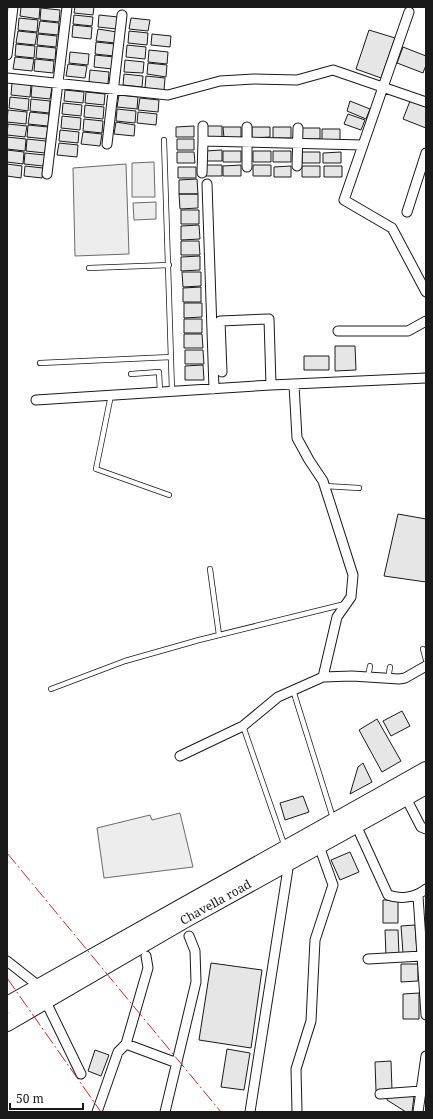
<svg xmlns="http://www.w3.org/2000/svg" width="433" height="1119" font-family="'Noto Serif',serif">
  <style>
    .built { fill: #ededed; stroke: #6a6a6a }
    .building { fill: #e6e6e6; stroke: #1a1a1a }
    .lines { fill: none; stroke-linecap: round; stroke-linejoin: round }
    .lane-casing { stroke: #1a1a1a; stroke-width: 6 }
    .street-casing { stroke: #1a1a1a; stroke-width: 11 }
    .highway-casing { stroke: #1a1a1a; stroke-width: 18 }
    .lane { stroke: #fff; stroke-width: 4.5 }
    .street { stroke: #fff; stroke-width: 9 }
    .highway { stroke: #fff; stroke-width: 16 }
    .power { stroke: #c62828; stroke-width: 1; stroke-dasharray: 14 3 2 3; stroke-linecap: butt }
    .labels { text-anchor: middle; stroke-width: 3; stroke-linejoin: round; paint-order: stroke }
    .street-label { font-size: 12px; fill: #1a1a1a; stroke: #fff }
  </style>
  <rect width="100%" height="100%" fill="#fff"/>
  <path class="built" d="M 154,162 L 155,197 L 132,197 L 132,163 Z
    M 126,164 L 129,254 L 75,256 L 73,168 Z
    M 156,202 L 156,219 L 134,220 L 133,203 Z
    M 180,813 L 193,867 L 104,878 L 97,828 L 150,815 L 152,820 Z"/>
  <path class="building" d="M 21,7 L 40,7 L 39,19 L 20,16 Z
    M 75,7 L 94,7 L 93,15 L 74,13 Z
    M 41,8 L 60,10 L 59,22 L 40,20 Z
    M 74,15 L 93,17 L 92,26 L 73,24 Z
    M 99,15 L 118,17 L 117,29 L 98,27 Z
    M 19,18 L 38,20 L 37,32 L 18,30 Z
    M 131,18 L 150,20 L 148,31 L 129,29 Z
    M 40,21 L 59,23 L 58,35 L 38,33 Z
    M 73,25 L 92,27 L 91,39 L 72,37 Z
    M 98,29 L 117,32 L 115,43 L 96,41 Z
    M 369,30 L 395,38 L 381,78 L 356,69 Z
    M 18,31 L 37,33 L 35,45 L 16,43 Z
    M 129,31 L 148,33 L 147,45 L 128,43 Z
    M 38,34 L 57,36 L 56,47 L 37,45 Z
    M 152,34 L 171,36 L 170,47 L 151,45 Z
    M 96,42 L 115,44 L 114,56 L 95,54 Z
    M 16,44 L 35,46 L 34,58 L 15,56 Z
    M 127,45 L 146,47 L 145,59 L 126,57 Z
    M 37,46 L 56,48 L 55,60 L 36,58 Z
    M 403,47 L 426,56 L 426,65 L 423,73 L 397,63 Z
    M 149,50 L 168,52 L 167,64 L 148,62 Z
    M 70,52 L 89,54 L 88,65 L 69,63 Z
    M 95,55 L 114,57 L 113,69 L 94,67 Z
    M 15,57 L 34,59 L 32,71 L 13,69 Z
    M 35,59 L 54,61 L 53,73 L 34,71 Z
    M 125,60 L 144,62 L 143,73 L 124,72 Z
    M 148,63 L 167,65 L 166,77 L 147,74 Z
    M 68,64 L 87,66 L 85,78 L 66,76 Z
    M 90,70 L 109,72 L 108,84 L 89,82 Z
    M 124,74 L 143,76 L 142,87 L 123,85 Z
    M 146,76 L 165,78 L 164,90 L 145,88 Z
    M 12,83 L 31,85 L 30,97 L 11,95 Z
    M 32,85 L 52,87 L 50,99 L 31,97 Z
    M 65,90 L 84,92 L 83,103 L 64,101 Z
    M 86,92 L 105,94 L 104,105 L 85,103 Z
    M 119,95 L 138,97 L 137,109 L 117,107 Z
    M 10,97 L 29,99 L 28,111 L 9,108 Z
    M 140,98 L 159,100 L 158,112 L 138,110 Z
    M 31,99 L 50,101 L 49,113 L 30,111 Z
    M 350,101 L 370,109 L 366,119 L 347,111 Z
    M 410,101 L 426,107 L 426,128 L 403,119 Z
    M 63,103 L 82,105 L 81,116 L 62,114 Z
    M 85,105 L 104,107 L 103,119 L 84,117 Z
    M 117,109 L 136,111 L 135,123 L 116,121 Z
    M 8,110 L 27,112 L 26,124 L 7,122 Z
    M 30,112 L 49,114 L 48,126 L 28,124 Z
    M 138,112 L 157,114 L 156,125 L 137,123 Z
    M 348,114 L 365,120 L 361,130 L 344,124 Z
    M 62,116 L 81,118 L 80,130 L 61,128 Z
    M 84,119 L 103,121 L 102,133 L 83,131 Z
    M 116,122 L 135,125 L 134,136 L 114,134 Z
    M 8,124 L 27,126 L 25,137 L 7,135 Z
    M 28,125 L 48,127 L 46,139 L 27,137 Z
    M 194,126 L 194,137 L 176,137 L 176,127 Z
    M 205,126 L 222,126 L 222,137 L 205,137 Z
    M 223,127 L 241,127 L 241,138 L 224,138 Z
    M 252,127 L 270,127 L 270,137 L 252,138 Z
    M 273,127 L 291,127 L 291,138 L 273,138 Z
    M 302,128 L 320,128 L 320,139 L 302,139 Z
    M 322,129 L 340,129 L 340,140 L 322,140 Z
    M 60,130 L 79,132 L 78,143 L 59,141 Z
    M 83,132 L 102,134 L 100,146 L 81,144 Z
    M 7,137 L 26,139 L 25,151 L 7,149 Z
    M 27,139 L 46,141 L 45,153 L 26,151 Z
    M 177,139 L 194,139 L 194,150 L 177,150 Z
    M 59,143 L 78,145 L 77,157 L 57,155 Z
    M 7,150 L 24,152 L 23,164 L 7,162 Z
    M 222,150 L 222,161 L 205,161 L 205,151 Z
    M 223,151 L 241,151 L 241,162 L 223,162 Z
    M 253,151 L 271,151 L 271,162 L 253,162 Z
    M 273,151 L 291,151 L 291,162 L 273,162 Z
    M 177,152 L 194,152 L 195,163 L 177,163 Z
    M 302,152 L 320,152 L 320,163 L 302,163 Z
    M 341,152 L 341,163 L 323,163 L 323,153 Z
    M 25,153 L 45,155 L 43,166 L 24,164 Z
    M 7,164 L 22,166 L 21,178 L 7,176 Z
    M 205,165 L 222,165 L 222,176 L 206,176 Z
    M 241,165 L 241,176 L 223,176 L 223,166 Z
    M 253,165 L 271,165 L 271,176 L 253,176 Z
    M 25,166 L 43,168 L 42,178 L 24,176 Z
    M 291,166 L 291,177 L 274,177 L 274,167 Z
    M 302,166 L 320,166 L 320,177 L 302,177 Z
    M 324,166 L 342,166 L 342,177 L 324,177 Z
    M 178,167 L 196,167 L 196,178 L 178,178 Z
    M 197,179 L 198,194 L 179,194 L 179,180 Z
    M 179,194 L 198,194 L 198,208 L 180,209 Z
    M 181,210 L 199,210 L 199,224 L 181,224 Z
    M 199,225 L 200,239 L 181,240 L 181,226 Z
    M 181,241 L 199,241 L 200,255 L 181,255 Z
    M 200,256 L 200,270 L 181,271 L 181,257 Z
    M 182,272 L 201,272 L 201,286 L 183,287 Z
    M 201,287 L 201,302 L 183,302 L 183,288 Z
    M 184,303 L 202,303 L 202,317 L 184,318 Z
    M 184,319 L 202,319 L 202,333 L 184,333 Z
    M 184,334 L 202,334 L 203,348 L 184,348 Z
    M 335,346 L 355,346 L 356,370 L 335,371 Z
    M 185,350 L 203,350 L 204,364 L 185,364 Z
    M 304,356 L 329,356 L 329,370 L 304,370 Z
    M 203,365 L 204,380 L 185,380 L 185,366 Z
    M 398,514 L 426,519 L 426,582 L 384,576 Z
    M 402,711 L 410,726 L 391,736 L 383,721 Z
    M 377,719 L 401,761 L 382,772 L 359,730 Z
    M 363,763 L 372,782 L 350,794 L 358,767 Z
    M 303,796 L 309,812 L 285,820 L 280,803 Z
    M 350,852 L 359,872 L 340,880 L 331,860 Z
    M 383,900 L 398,900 L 398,923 L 383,923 Z
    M 415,925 L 417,952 L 403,953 L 401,926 Z
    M 385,930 L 398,930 L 399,955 L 386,956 Z
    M 211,963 L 262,970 L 251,1048 L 199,1040 Z
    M 401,964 L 418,964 L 418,981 L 401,982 Z
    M 419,993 L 419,1019 L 403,1019 L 403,994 Z
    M 227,1049 L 250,1053 L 244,1090 L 221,1087 Z
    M 95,1050 L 109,1055 L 101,1076 L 88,1071 Z
    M 391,1061 L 392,1090 L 376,1091 L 375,1062 Z
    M 414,1096 L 412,1112 L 406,1112 L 387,1100 L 387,1097 Z"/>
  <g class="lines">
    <defs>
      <path id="lane" d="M 164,140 L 172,391
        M 89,268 L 169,265
        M 40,363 L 171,357
        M 131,374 L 159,372 L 160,392
        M 111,395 L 96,469 L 169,495
        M 325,486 L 359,488
        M 210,569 L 219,635
        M 423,649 L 426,660
        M 368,677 L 370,666
        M 388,679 L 390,667
        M 51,689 L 125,661 L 199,640 L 345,604
        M 293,690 L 333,818
        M 243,726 L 285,847"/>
      <path id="street" d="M 409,12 L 344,200 L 392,228 L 426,292
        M 7,55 L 13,7
        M 7,78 L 168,95 L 220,81 L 254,79 L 297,80 L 333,70 L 426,102
        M 247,127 L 247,167
        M 203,141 L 203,126
        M 107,144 L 122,15
        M 297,166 L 298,128
        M 202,173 L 203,141 L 363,145
        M 47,174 L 67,7
        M 207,184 L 214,389
        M 407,212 L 426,153
        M 338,331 L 408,331 L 426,321
        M 222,372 L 220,321 L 269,319 L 271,385
        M 294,385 L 297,438 L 309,460 L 323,481 L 353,575 L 351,597 L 337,617 L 323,677
        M 36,400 L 271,385 L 426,378
        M 180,756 L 243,726 L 278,697 L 323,677 L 352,676 L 399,679 L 405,678 L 426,666
        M 406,798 L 421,827 L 426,829
        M 356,825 L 388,895 C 401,900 416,897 426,889
        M 418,896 L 426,1015
        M 368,959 L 422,956
        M 7,961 L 40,987
        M 46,1002 L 81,1074
        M 126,1044 L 148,968 L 146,956
        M 380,1094 L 421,1091
        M 97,1112 L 118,1052 L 126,1044 L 177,1063
        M 165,1112 L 196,982 L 195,951 L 189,936
        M 250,1112 L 289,862
        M 297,1112 L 296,1069 L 311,1021 L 315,940 L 333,885 L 319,846
        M 418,1112 L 426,1056"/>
      <g id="highway">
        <path d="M 7,1005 L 426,770"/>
        <path id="s1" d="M 7,1023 L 184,920 L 426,786"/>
      </g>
    </defs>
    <use href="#lane" class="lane-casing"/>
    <use href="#street" class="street-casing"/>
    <use href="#highway" class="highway-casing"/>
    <use href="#lane" class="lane"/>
    <use href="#street" class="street"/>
    <use href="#highway" class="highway"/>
    <path class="power" d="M 7,853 L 221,1112
      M 7,978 L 101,1112"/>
  </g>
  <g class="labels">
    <g class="street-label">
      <text dy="4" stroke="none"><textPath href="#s1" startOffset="241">Chavella road</textPath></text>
    </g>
  </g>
  <rect width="433" height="1119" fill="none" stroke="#1a1a1a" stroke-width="16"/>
  <path d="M10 1103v6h73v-6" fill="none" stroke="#1a1a1a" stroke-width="2"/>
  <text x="16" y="1103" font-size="12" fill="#1a1a1a" stroke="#ffffff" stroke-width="3" paint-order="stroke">50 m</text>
</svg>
